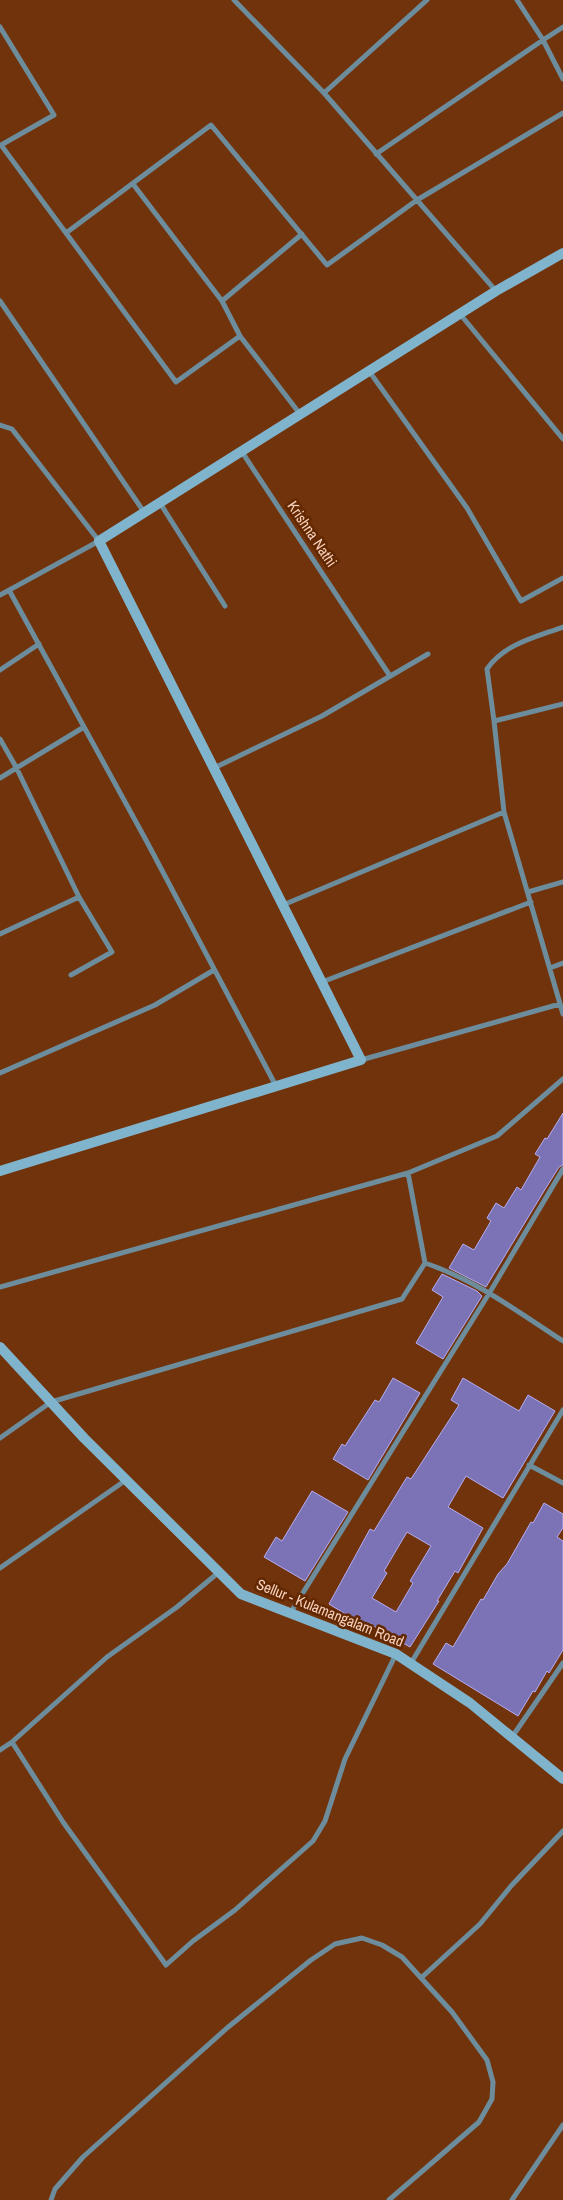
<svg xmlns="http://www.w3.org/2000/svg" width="563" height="2200" font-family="'Archivo Narrow',sans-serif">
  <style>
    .building { fill: #7b73b5; stroke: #b4adf3; fill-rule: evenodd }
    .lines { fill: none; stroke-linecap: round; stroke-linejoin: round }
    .street { stroke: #6d8d9c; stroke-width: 5 }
    .secondary { stroke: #80b4cc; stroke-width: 10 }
    .labels { text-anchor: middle; stroke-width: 5; stroke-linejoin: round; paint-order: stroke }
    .street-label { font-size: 15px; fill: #f6d0be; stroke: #632800 }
  </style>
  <rect width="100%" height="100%" fill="#70330c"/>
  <path class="building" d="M 563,1113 L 563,1165 L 559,1167 L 544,1191 L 486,1287 L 449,1268 L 463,1244 L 474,1250 L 491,1221 L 487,1218 L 496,1203 L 504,1208 L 517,1187 L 521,1190 L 540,1157 L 535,1154 L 545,1138 L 547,1139 Z
    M 442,1274 L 477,1291 L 482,1296 L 443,1359 L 416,1343 L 443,1297 L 432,1290 Z
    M 393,1378 L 420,1393 L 368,1480 L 333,1459 L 342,1444 L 345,1446 L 375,1400 L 379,1402 Z
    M 463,1378 L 519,1411 L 528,1395 L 555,1411 L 503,1498 L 466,1476 L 448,1507 L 483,1528 L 458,1573 L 455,1571 L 437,1601 L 439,1601 L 410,1647 L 370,1624 L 368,1628 L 329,1604 L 370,1529 L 374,1531 L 407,1477 L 411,1479 L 459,1405 L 451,1400 ZM 407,1532 L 431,1546 L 410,1581 L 413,1583 L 396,1612 L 372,1598 L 387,1573 L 384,1571 Z
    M 312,1491 L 348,1512 L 305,1581 L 264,1557 L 276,1537 L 282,1541 Z
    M 544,1503 L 563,1514 L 563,1528 L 557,1537 L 563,1541 L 563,1650 L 549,1673 L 547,1671 L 535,1692 L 533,1691 L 518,1716 L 433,1664 L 446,1643 L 453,1647 L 481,1599 L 483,1600 L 498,1574 L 507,1564 L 531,1522 L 533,1523 Z"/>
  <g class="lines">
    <path class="street" d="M 234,0 L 324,93 L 496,291
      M 517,0 L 543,40 L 563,27
      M 0,27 L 54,115 L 1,145 L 176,382 L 240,336 L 300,414
      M 324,93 L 427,0
      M 376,154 L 543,40 L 563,79
      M 133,184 L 222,301 L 240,336
      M 66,233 L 211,125 L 327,265 L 417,200 L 563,113
      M 0,301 L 144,512
      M 222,301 L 302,234
      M 460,314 L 563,439
      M 369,371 L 467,508 L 521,601 L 563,578
      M 0,425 L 12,429 L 99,541 L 0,595
      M 242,452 L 390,676
      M 160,503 L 225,606
      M 9,590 L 147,842 L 276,1086
      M 563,627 C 536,637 504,644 487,669 L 494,721 L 563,704
      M 0,670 L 39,644
      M 494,721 L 504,812
      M 0,739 L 16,767 L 79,897 L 0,934
      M 214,768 L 322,716 L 428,654
      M 0,778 L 84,727
      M 528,892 L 563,882
      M 283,905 L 504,812 L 563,1014
      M 550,968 L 563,963
      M 71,975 L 112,952 L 79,897
      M 322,982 L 531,902
      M 361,1060 L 560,1004
      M 0,1073 L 155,1005 L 214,970
      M 425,1263 C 476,1280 518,1312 563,1341
      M 0,1287 L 408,1173 L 497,1136 L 563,1079
      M 0,1438 L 51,1402 L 402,1299 L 425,1263 L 408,1173
      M 529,1465 L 563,1483
      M 0,1568 L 126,1480
      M 219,1572 L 177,1607 L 107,1657 L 12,1742 L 63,1822 L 166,1965 L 193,1941 L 235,1910 L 313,1841 L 325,1821 L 345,1759 L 396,1654
      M 291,1612 L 490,1292 L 563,1169
      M 411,1663 L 563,1410
      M 512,1737 L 563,1663
      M 0,1750 L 12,1742
      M 421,1978 L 480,1924 L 511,1886 L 563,1831
      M 51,2200 L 55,2189 L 83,2157 L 227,2028 L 311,1960 L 335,1944 L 362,1938 L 382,1945 L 402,1957 L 452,2012 L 487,2060 L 493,2082 L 492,2099 L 479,2122 L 389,2200
      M 512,2200 L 563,2125"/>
    <path class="secondary" d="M 0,1171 L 361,1060 L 99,541 L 496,291 L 563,253
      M 0,1347 L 84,1438 L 241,1594 L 396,1654 L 470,1703 L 563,1779"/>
  </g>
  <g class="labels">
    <g class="street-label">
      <text transform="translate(312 534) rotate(56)" y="5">Krishna Nathi</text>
      <text transform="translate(330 1613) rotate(22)" y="5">Sellur - Kulamangalam Road</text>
    </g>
  </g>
</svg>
